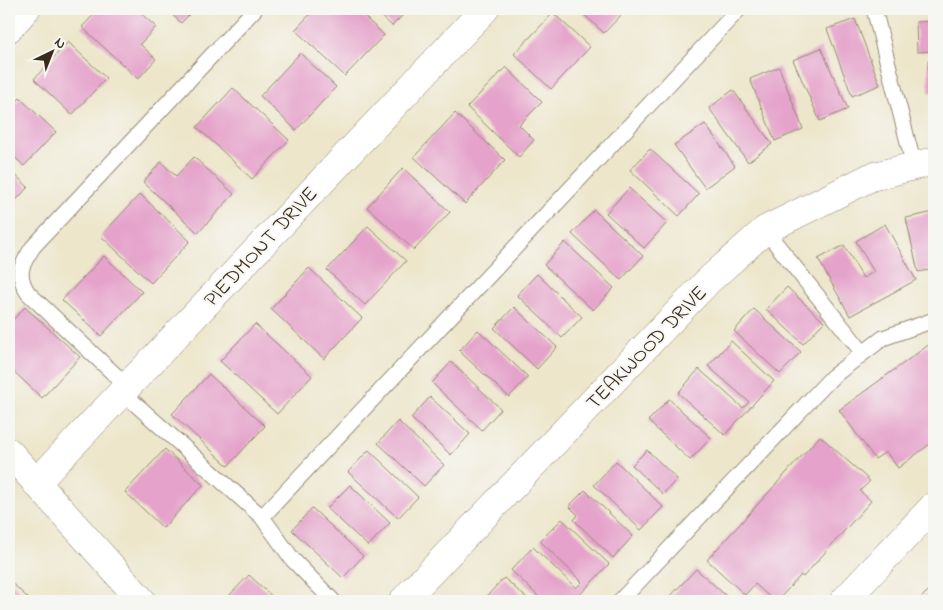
<svg xmlns="http://www.w3.org/2000/svg" width="943" height="610" font-family="'Indie Flower',sans-serif">
  <style>
    .building { fill: #e5a3cb }
    .lines { fill: none; stroke-linecap: round; stroke-linejoin: round }
    .service-casing { stroke: #948874; stroke-width: 17 }
    .minor-casing { stroke: #948874; stroke-width: 29 }
    .tertiary-casing { stroke: #948874; stroke-width: 29 }
    .service { stroke: #fff; stroke-width: 15 }
    .minor { stroke: #fff; stroke-width: 28 }
    .tertiary { stroke: #fff; stroke-width: 28 }
    .labels { text-anchor: middle; stroke-width: 4; stroke-linejoin: round; paint-order: stroke }
    .street-label { font-size: 21px; fill: #3b2a1e; stroke: #f6f6f2 }
  </style>
  <rect width="100%" height="100%" fill="#f6f6f2"/>
  <filter id="ink" filterUnits="userSpaceOnUse"><feTurbulence type="fractalNoise" baseFrequency=".02" numOctaves="2"/><feDisplacementMap in="SourceGraphic" scale="10" xChannelSelector="R" yChannelSelector="G"/><feConvolveMatrix kernelMatrix="1 2 1 2 8 2 1 2 1" color-interpolation-filters="sRGB"/></filter>
  <filter id="wash" filterUnits="userSpaceOnUse"><feTurbulence type="fractalNoise" baseFrequency=".0096" numOctaves="4" result="noise"/><feDisplacementMap in="SourceGraphic" scale="20" xChannelSelector="R" yChannelSelector="G"/><feGaussianBlur stdDeviation="1.12" result="paint"/><feColorMatrix in="noise" values="0 0 0 0 0 0 0 0 0 0 0 0 0 0 0 0 0 1.4 0 .05"/><feComposite in="paint" operator="in"/></filter>
  <g filter="url(#wash)">
    <rect width="100%" height="100%" fill="#ede6cb"/>
    <g id="blocks">
      <path class="building" d="M 99,9 L 136,9 L 156,27 L 140,44 L 156,59 L 138,79 L 82,27 Z
        M 166,9 L 195,9 L 181,23 Z
        M 315,9 L 356,9 L 384,35 L 345,76 L 295,30 Z
        M 374,9 L 409,9 L 392,26 Z
        M 578,9 L 627,9 L 604,33 Z
        M 553,13 L 590,47 L 551,89 L 514,54 Z
        M 855,19 L 880,85 L 852,96 L 827,29 Z
        M 934,21 L 934,51 L 917,52 L 916,22 Z
        M 68,42 L 106,78 L 72,115 L 34,79 Z
        M 821,48 L 848,109 L 820,121 L 793,60 Z
        M 300,53 L 336,87 L 296,130 L 260,96 Z
        M 928,61 L 934,61 L 934,92 L 929,93 Z
        M 506,67 L 542,102 L 519,125 L 534,140 L 519,157 L 467,107 Z
        M 779,67 L 803,129 L 775,141 L 750,79 Z
        M 233,88 L 289,140 L 252,179 L 197,127 Z
        M 733,90 L 772,144 L 748,162 L 709,108 Z
        M 20,98 L 56,132 L 24,166 L 9,152 L 9,110 Z
        M 455,113 L 505,160 L 465,204 L 414,157 Z
        M 705,124 L 735,166 L 705,188 L 674,145 Z
        M 650,149 L 699,194 L 679,216 L 630,170 Z
        M 194,157 L 234,194 L 198,233 L 143,182 L 161,162 L 176,176 Z
        M 403,168 L 450,212 L 414,250 L 367,207 Z
        M 9,169 L 28,187 L 9,208 Z
        M 629,188 L 667,223 L 644,248 L 606,213 Z
        M 140,194 L 190,241 L 151,283 L 101,236 Z
        M 594,210 L 643,256 L 621,280 L 572,234 Z
        M 934,212 L 934,269 L 918,272 L 906,218 Z
        M 885,224 L 916,280 L 850,316 L 818,259 L 844,245 L 863,278 L 874,272 L 856,241 Z
        M 368,226 L 406,261 L 365,305 L 327,270 Z
        M 565,242 L 614,288 L 593,310 L 544,265 Z
        M 104,256 L 142,292 L 101,336 L 62,300 Z
        M 309,268 L 362,318 L 324,359 L 271,309 Z
        M 537,274 L 582,317 L 562,338 L 517,295 Z
        M 787,287 L 824,322 L 803,344 L 766,309 Z
        M 25,307 L 80,357 L 42,398 L 9,367 L 9,324 Z
        M 514,307 L 557,347 L 537,369 L 494,328 Z
        M 754,309 L 801,352 L 780,374 L 734,331 Z
        M 255,324 L 312,376 L 277,414 L 220,361 Z
        M 478,330 L 528,377 L 509,397 L 459,351 Z
        M 731,341 L 774,381 L 725,435 L 678,393 L 699,369 L 743,408 L 749,402 L 708,366 Z
        M 934,341 L 934,441 L 898,468 L 886,452 L 875,459 L 839,410 Z
        M 451,362 L 501,409 L 482,430 L 432,383 Z
        M 209,374 L 265,426 L 228,466 L 172,414 Z
        M 430,397 L 470,434 L 451,455 L 411,418 Z
        M 669,399 L 711,438 L 690,460 L 648,421 Z
        M 398,421 L 444,465 L 424,486 L 378,443 Z
        M 820,436 L 870,481 L 860,491 L 871,501 L 803,577 L 801,575 L 777,601 L 774,601 L 755,584 L 745,595 L 707,560 Z
        M 165,449 L 203,485 L 163,528 L 125,492 Z
        M 369,450 L 418,497 L 398,518 L 348,472 Z
        M 647,450 L 677,479 L 663,494 L 632,465 Z
        M 616,461 L 663,507 L 641,530 L 594,485 Z
        M 350,485 L 390,523 L 368,546 L 327,508 Z
        M 585,490 L 633,536 L 613,558 L 574,520 L 578,515 L 569,506 Z
        M 312,508 L 363,556 L 343,578 L 292,530 Z
        M 562,519 L 609,564 L 574,601 L 543,601 L 511,570 L 533,547 L 576,588 L 582,582 L 540,541 Z
        M 696,569 L 732,601 L 666,601 Z
        M 249,575 L 277,601 L 224,601 Z
        M 504,578 L 530,601 L 483,600 Z
        M 9,580 L 31,601 L 9,601 Z
        M 934,585 L 934,601 L 918,601 Z"/>
    </g>
  </g>
  <g filter="url(#ink)">
    <use href="#blocks" fill-opacity="0" stroke="#948874" stroke-width="1"/>
    <g class="lines">
      <defs>
        <path id="service" d="M 874,9 L 914,166
          M 765,230 L 863,353
          M 128,387 L 28,293 C 16,274 21,265 33,247 L 255,9
          M 122,392 L 262,517 L 293,560 L 333,601
          M 262,517 L 739,9
          M 620,601 L 832,377 L 883,338 L 934,320"/>
        <path id="minor" d="M 9,28 L 26,9
          M 36,483 L 485,9
          M 403,601 L 708,281 L 765,230 L 871,177 L 934,161
          M 844,601 L 934,506"/>
        <path id="tertiary" d="M 9,452 L 142,601"/>
      </defs>
      <use href="#service" class="service-casing"/>
      <use href="#minor" class="minor-casing"/>
      <use href="#tertiary" class="tertiary-casing"/>
      <use href="#service" class="service"/>
      <use href="#minor" class="minor"/>
      <use href="#tertiary" class="tertiary"/>
    </g>
  </g>
  <g class="labels">
    <g class="street-label">
      <text transform="translate(260 246) rotate(-47)" y="7">PIEDMONT DRIVE</text>
      <text transform="translate(646 347) rotate(-46)" y="7">TEAKWOOD DRIVE</text>
    </g>
  </g>
  <rect width="943" height="610" fill="none" stroke="#f6f6f2" stroke-width="30"/>
  <g transform="translate(52 52) rotate(43)" stroke="#f6f6f2" stroke-width="4" paint-order="stroke">
  <path d="M0-4L9 19L0 12L-9 19Z" fill="#3b2a1e"/>
  <text y="-8" font-size="14" font-weight="bold" text-anchor="middle" fill="#3b2a1e">N</text>
  </g>
</svg>
